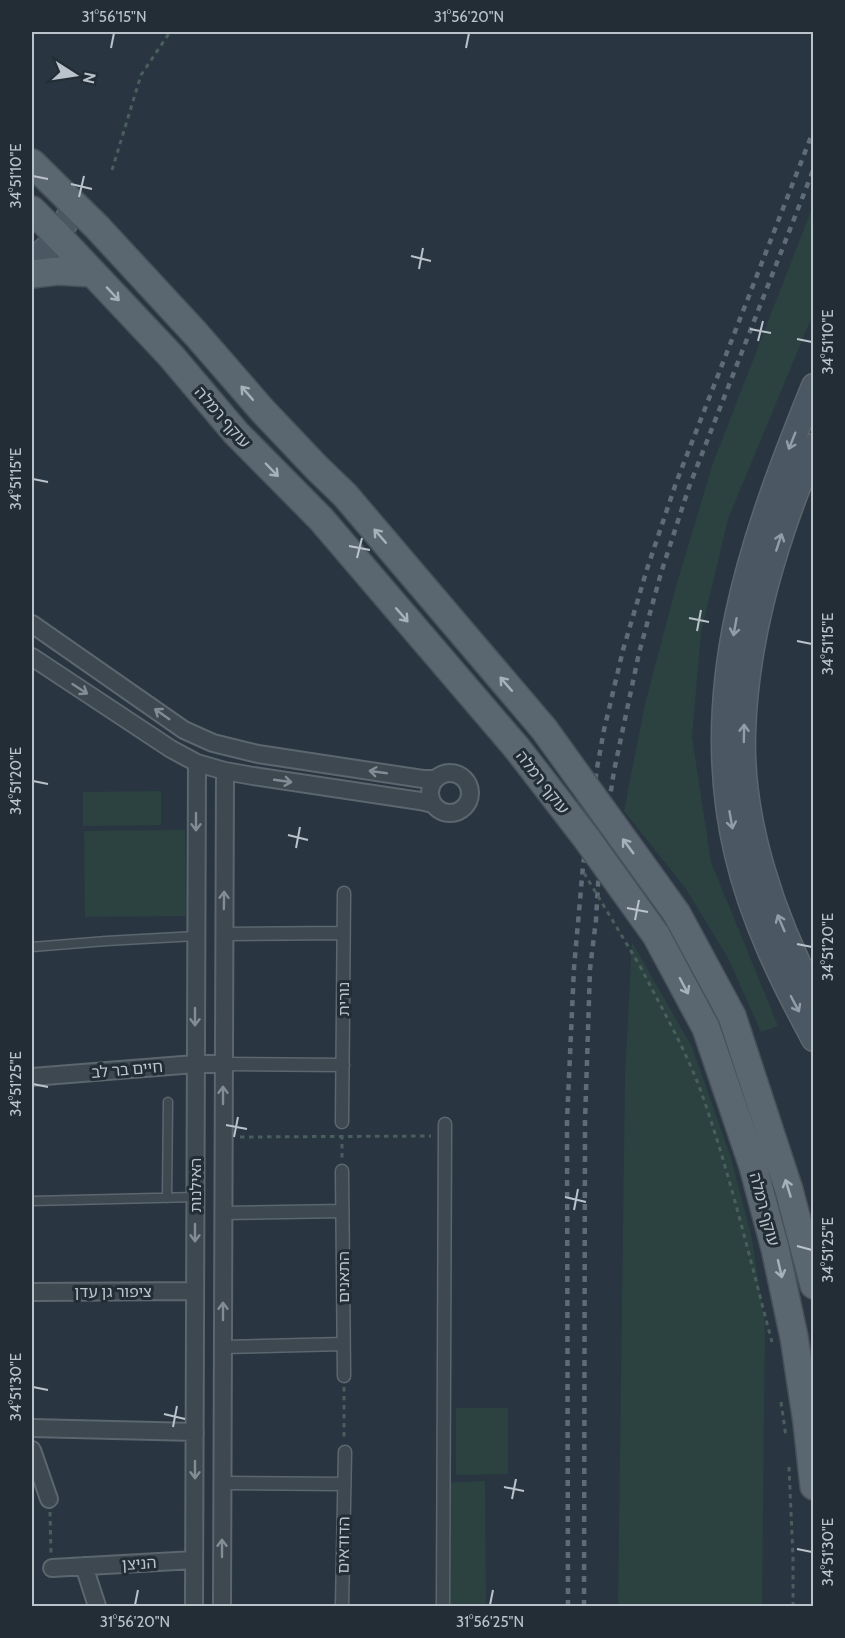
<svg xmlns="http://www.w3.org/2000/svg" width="845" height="1638" font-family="Cabin,'Noto Sans Hebrew',sans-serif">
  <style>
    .green { fill: #2b4241 }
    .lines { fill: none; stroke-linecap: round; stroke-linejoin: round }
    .service-casing { stroke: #5b666e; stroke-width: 11 }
    .pedestrian-casing { stroke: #5b666e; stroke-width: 15 }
    .minor-casing { stroke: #5b666e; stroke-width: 20 }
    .secondary-casing { stroke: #5b666e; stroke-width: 27 }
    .primary-casing { stroke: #47515a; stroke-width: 30 }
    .path { stroke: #495e5d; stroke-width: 3; stroke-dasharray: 4.5 4.5; stroke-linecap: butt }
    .service { stroke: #3d4851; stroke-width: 8 }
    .pedestrian { stroke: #3d4851; stroke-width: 12 }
    .minor { stroke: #3d4851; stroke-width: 16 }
    .secondary { stroke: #4b5763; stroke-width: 24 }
    .primary { stroke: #5b6770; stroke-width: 27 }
    .rail { stroke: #5f6c77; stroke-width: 4.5; stroke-dasharray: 6 6; stroke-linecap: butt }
    .primary-bridge-casing { stroke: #47515a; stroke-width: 30; stroke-linecap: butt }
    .path-bridge { stroke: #495e5d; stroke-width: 3; stroke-dasharray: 4.5 4.5; stroke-linecap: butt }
    .primary-bridge { stroke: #5b6770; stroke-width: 27 }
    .oneway { stroke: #a7b1b9 }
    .oneway2 { stroke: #939da7 }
    .oneway3 { stroke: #828c94 }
    .ticks { fill: none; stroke: #bac3cb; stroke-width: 2 }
    .labels { text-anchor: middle; stroke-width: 6; stroke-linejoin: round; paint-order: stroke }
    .street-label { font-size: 16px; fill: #bac3cb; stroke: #222d36 }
    .neatline { fill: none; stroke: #bac3cb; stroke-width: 2 }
    .ticks-label { font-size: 15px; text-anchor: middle; fill: #bac3cb }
  </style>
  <rect width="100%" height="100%" fill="#293641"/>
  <path class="green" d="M 813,206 L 813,314 L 728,519 L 701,632 L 692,737 L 711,862 L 778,1026 L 761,1032 L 728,958 L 686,889 L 624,811 L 645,704 L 677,583 L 713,463 Z
    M 161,791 L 161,825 L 83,826 L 83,792 Z
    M 185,830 L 186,916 L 85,917 L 84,831 Z
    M 632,942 L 692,1047 L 731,1158 L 752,1239 L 765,1325 L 762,1606 L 618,1606 L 625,1077 Z
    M 456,1408 L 508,1408 L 508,1474 L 456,1475 Z
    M 485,1481 L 486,1606 L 443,1606 L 443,1483 Z"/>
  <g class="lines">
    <defs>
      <path id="service" d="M 32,947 L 106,941 L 196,936
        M 167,1198 L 168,1102
        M 32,1201 L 195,1197"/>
      <path id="pedestrian" d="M 223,934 L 343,933
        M 223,1064 L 343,1065
        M 342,1122 L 344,893
        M 342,1171 L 344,1376
        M 223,1213 L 342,1211
        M 223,1347 L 343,1344
        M 223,1483 L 344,1484
        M 342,1606 L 345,1452
        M 443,1606 L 445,1124"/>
      <path id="minor" d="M 32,624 L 184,730 L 213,743 L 258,754 L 423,779 L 436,779
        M 32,657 L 171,749 L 197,763 L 225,771 L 253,776 L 420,801 L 433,804
        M430 793a20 20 0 1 1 40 0a20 20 0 1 1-40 0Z
        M 32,1077 L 195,1064 L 223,1064
        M 32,1292 L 195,1291
        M 32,1428 L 195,1432
        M 32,1450 L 49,1499
        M 84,1566 L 97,1606
        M 52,1568 L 194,1560
        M 194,1606 L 197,763
        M 222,1606 L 225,771"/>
      <path id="secondary" d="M 32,264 L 58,236 L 75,205
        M 814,386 C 752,538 698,689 737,854 C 752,919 782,980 814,1039
        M 814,446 C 776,538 746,634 743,733 C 740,821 773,918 814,995"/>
      <path id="primary" d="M 32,163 L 97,227 L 196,334 L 262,410 L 317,468 L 345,495 L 544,729
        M 32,210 L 58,236 L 171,356 L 236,433 L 321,519 L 516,747 L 537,774
        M 32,274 L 57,271 L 93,273
        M 662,893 L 677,914 L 732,1016 L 789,1190 L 814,1285
        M 656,935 L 706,1028 L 753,1166 L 775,1248 L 794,1337 L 807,1422 L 814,1486"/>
    </defs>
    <use href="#service" class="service-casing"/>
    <use href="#pedestrian" class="pedestrian-casing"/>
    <use href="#minor" class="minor-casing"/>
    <use href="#secondary" class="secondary-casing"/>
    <use href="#primary" class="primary-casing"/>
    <path class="path" d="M 112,170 L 141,75 L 170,32
      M 640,966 C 660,1005 683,1045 699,1086 C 729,1169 749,1256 772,1342
      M 342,1135 L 342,1159
      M 240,1137 L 431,1136
      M 344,1387 L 344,1441
      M 781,1402 L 786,1437
      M 789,1467 L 793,1557 L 793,1606
      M 50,1512 L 51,1554"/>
    <use href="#service" class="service"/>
    <use href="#pedestrian" class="pedestrian"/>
    <use href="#minor" class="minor"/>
    <use href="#secondary" class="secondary"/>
    <use href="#primary" class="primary"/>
    <path class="rail" d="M 568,1606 L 567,1120 L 574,968 L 583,866 L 597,768 L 604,730 L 623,650 L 647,569 L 676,483 L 814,129
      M 584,1606 L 585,1121 L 588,1031 L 590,969 L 596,920 L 599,868 L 614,771 L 639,653 L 661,573 L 689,487 L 814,168"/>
    <defs>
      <path id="primary-bridge" d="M 544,729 L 662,893
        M 537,774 L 587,839 L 656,935"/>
    </defs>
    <use href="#primary-bridge" class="primary-bridge-casing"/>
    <path class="path-bridge" d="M 584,873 L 640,966"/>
    <use href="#primary-bridge" class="primary-bridge"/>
  </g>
  <defs><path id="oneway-shaft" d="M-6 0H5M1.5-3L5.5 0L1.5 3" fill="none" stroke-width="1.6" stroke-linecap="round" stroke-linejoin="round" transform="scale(1.5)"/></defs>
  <g class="oneway">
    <use href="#oneway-shaft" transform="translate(113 294) rotate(47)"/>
    <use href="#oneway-shaft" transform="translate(247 393) rotate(-131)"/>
    <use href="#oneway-shaft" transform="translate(272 470) rotate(46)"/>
    <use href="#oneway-shaft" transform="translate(380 536) rotate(-131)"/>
    <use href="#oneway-shaft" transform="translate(402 615) rotate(49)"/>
    <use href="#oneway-shaft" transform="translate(506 684) rotate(-131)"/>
    <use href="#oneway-shaft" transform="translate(628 846) rotate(-126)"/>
    <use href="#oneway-shaft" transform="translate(684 986) rotate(62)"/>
    <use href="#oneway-shaft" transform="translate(788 1188) rotate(-107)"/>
    <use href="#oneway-shaft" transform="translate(780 1269) rotate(77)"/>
  </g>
  <g class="oneway2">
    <use href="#oneway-shaft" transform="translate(792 441) rotate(112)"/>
    <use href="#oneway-shaft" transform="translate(779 542) rotate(-72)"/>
    <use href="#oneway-shaft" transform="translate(735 627) rotate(100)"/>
    <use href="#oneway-shaft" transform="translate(744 733) rotate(-89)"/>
    <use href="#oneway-shaft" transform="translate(731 820) rotate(80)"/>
    <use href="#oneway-shaft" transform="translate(781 923) rotate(-113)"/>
    <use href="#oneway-shaft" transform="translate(795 1004) rotate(62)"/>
  </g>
  <g class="oneway3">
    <use href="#oneway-shaft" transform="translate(80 689) rotate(33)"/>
    <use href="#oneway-shaft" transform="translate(162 714) rotate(-145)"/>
    <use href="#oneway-shaft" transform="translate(378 772) rotate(-172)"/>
    <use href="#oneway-shaft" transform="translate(283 781) rotate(8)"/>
    <use href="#oneway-shaft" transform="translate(196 822) rotate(90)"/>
    <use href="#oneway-shaft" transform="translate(224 900) rotate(-89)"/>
    <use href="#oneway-shaft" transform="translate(195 1017) rotate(90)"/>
    <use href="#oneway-shaft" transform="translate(223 1095) rotate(-90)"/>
    <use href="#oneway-shaft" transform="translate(195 1233) rotate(90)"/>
    <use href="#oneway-shaft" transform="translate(223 1311) rotate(-90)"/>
    <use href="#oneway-shaft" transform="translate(195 1470) rotate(90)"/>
    <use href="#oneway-shaft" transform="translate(222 1548) rotate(-90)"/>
  </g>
  <path class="ticks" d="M 111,48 L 114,33M 466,48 L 469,33M 33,176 L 48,179M 71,184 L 92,189M 79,197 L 84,176M 411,256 L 431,261M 419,269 L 423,248M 750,329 L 771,333M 797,339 L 812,342M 758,341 L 763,321M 33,479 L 48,482M 349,546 L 370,550M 357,558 L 362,538M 689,618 L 709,622M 697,631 L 701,610M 797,641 L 812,644M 33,781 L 48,784M 288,835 L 308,840M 296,848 L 300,827M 627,908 L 648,912M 635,920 L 639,900M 797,944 L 812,947M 33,1084 L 48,1087M 226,1125 L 247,1129M 234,1137 L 238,1117M 565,1197 L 586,1202M 574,1210 L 578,1189M 797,1246 L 812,1250M 33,1387 L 48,1390M 164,1414 L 185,1419M 173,1427 L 177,1406M 504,1487 L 524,1491M 512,1499 L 516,1479M 797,1549 L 812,1552M 135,1605 L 138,1590M 490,1605 L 493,1590"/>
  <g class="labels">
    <g class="street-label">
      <text transform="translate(223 417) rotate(49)" y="6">עוקף רמלה</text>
      <text transform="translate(543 782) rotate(52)" y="6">עוקף רמלה</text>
      <text transform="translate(343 999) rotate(-90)" y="6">נורית</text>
      <text transform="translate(127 1069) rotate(-5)" y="6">חיים בר לב</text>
      <text transform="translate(195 1185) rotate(-90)" y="6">האילנות</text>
      <text transform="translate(765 1209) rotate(75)" y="6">עוקף רמלה</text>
      <text transform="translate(343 1277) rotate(-90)" y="6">התאנים</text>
      <text x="113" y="1297">ציפור גן עדן</text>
      <text transform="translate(343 1545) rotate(-89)" y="6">הדודאים</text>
      <text transform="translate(139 1563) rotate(-3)" y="6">הניצן</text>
    </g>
  </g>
  <rect width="845" height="1638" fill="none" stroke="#222d36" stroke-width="66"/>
  <g transform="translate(75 75) rotate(102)" stroke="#222d36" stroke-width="4.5" paint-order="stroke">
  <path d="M0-4.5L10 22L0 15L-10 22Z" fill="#bac3cb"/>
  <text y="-9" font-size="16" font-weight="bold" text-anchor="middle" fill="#bac3cb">N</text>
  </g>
  <rect x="33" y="33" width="779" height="1572" class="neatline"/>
  <g class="ticks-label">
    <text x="114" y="22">31°56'15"N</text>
    <text x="469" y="22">31°56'20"N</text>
    <text transform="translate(16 176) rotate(-90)" y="5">34°51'10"E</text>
    <text transform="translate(828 342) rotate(-90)" y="5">34°51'10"E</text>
    <text transform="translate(16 479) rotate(-90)" y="5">34°51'15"E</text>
    <text transform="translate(828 644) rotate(-90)" y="5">34°51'15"E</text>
    <text transform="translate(16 781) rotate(-90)" y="5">34°51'20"E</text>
    <text transform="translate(828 947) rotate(-90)" y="5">34°51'20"E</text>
    <text transform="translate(16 1084) rotate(-90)" y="5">34°51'25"E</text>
    <text transform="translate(828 1250) rotate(-90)" y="5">34°51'25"E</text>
    <text transform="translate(16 1387) rotate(-90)" y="5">34°51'30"E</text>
    <text transform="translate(828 1552) rotate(-90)" y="5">34°51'30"E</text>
    <text x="135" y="1627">31°56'20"N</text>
    <text x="490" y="1627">31°56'25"N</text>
  </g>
</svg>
